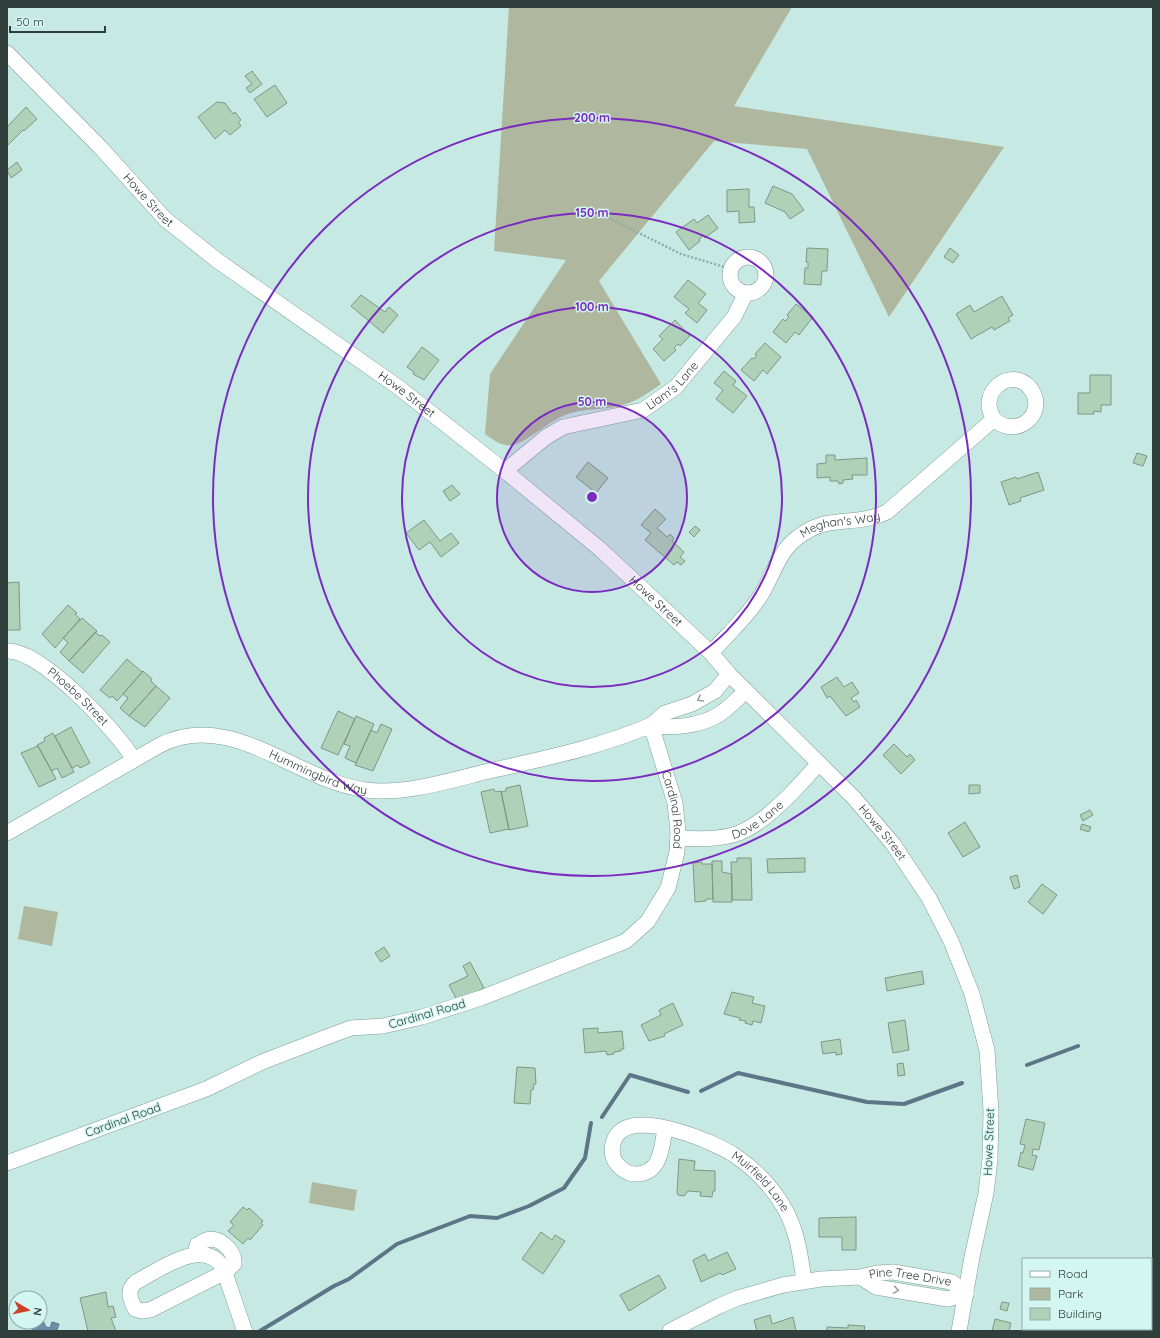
<svg xmlns="http://www.w3.org/2000/svg" width="1160" height="1338" font-family="Quicksand,sans-serif">
  <style>
    .green { fill: #afb79f }
    .water { fill: #6f8ea8; stroke: #5c7688 }
    .lines { fill: none; stroke-linecap: round; stroke-linejoin: round }
    .stream { stroke: #5c7688; stroke-width: 4 }
    .building { fill: #aed1b7; stroke: #7f9786 }
    .minor-casing { stroke: #7e9e99; stroke-width: 16 }
    .path { stroke: #90aca7; stroke-width: 2.5; stroke-dasharray: 2 2; stroke-linecap: butt }
    .minor { stroke: #fff; stroke-width: 15 }
    .oneway { stroke: #989e9e }
    .ring { fill: none; stroke: #7b2cbf; stroke-width: 2 }
    .labels { text-anchor: middle; stroke-width: 3; stroke-linejoin: round; paint-order: stroke }
    .street-label { font-size: 12px; fill: #303e3c; stroke: #d3f6f0 }
    .centre { fill: #7b2cbf; stroke: #d3f6f0; stroke-width: 2 }
    .ring-label { font-size: 12px; text-anchor: middle; font-weight: bold; fill: #7b2cbf; stroke: #d3f6f0; stroke-width: 3; stroke-linejoin: round; paint-order: stroke }
  </style>
  <rect width="100%" height="100%" fill="#c6e9e3"/>
  <path class="green" d="M 509,7 L 792,7 L 734,106 L 1004,147 L 889,317 L 807,149 L 714,141 L 599,281 L 661,384 C 650,392 637,401 623,405 C 604,411 582,407 563,416 C 549,422 525,443 513,445 C 502,447 494,440 485,434 L 490,374 L 566,260 L 494,251 Z
    M 24,906 L 58,912 L 52,946 L 18,939 Z
    M 312,1182 L 357,1190 L 354,1211 L 309,1203 Z"/>
  <path class="water" d="M 41,1317 L 46,1327 L 50,1328 L 52,1322 L 59,1324 L 57,1330 L 59,1331 L 33,1331 L 29,1324 L 40,1322 Z"/>
  <g class="lines">
    <path class="stream" d="M 1027,1065 L 1078,1046
      M 701,1091 L 738,1073 L 867,1102 L 904,1104 L 962,1083
      M 602,1117 L 630,1075 L 688,1092
      M 260,1331 L 334,1286 L 349,1279 L 397,1244 L 470,1216 L 497,1218 L 529,1206 L 564,1188 L 585,1158 L 591,1123"/>
  </g>
  <path class="building" d="M 252,71 L 262,84 L 250,93 L 246,88 L 252,84 L 245,76 Z
    M 275,85 L 287,103 L 267,117 L 254,99 Z
    M 217,102 L 225,103 L 233,114 L 235,112 L 241,120 L 238,122 L 241,126 L 230,135 L 225,130 L 215,139 L 198,117 Z
    M 26,107 L 37,119 L 24,131 L 23,130 L 7,146 L 7,127 Z
    M 17,162 L 22,170 L 11,178 L 7,170 Z
    M 773,186 L 792,194 L 804,210 L 790,219 L 785,212 L 765,203 Z
    M 749,189 L 749,207 L 754,207 L 755,222 L 739,223 L 739,211 L 727,212 L 727,190 Z
    M 708,215 L 718,228 L 705,238 L 703,236 L 699,239 L 700,241 L 689,250 L 676,232 L 694,219 L 697,223 Z
    M 807,248 L 828,249 L 827,271 L 822,271 L 821,285 L 804,284 L 805,268 L 808,268 L 808,262 L 806,262 Z
    M 950,248 L 959,255 L 953,263 L 944,257 Z
    M 688,280 L 706,294 L 698,303 L 707,310 L 697,323 L 685,313 L 689,309 L 674,297 Z
    M 361,295 L 385,312 L 389,307 L 398,315 L 383,333 L 351,306 Z
    M 1002,296 L 1013,315 L 1008,318 L 1010,321 L 994,330 L 992,327 L 971,339 L 956,314 L 970,305 L 974,312 Z
    M 796,304 L 813,317 L 799,335 L 795,332 L 786,343 L 773,332 L 783,319 L 785,321 L 789,317 L 787,315 Z
    M 675,320 L 690,336 L 680,346 L 678,344 L 674,348 L 676,350 L 664,361 L 653,349 L 663,339 L 659,336 Z
    M 765,343 L 781,357 L 767,374 L 763,370 L 754,381 L 741,370 L 752,358 L 754,359 L 757,355 L 755,354 Z
    M 422,347 L 439,360 L 424,380 L 413,374 L 414,372 L 407,367 Z
    M 724,371 L 736,381 L 733,385 L 747,396 L 733,413 L 716,399 L 723,390 L 714,383 Z
    M 1090,375 L 1111,375 L 1111,405 L 1101,405 L 1101,412 L 1094,411 L 1094,414 L 1078,414 L 1078,393 L 1090,393 Z
    M 1137,453 L 1147,456 L 1143,466 L 1133,463 Z
    M 826,455 L 835,455 L 835,460 L 867,458 L 867,475 L 852,475 L 853,479 L 843,480 L 843,483 L 839,484 L 838,481 L 830,481 L 830,477 L 817,478 L 817,464 L 826,463 Z
    M 588,462 L 608,478 L 596,493 L 576,477 Z
    M 1038,472 L 1044,490 L 1020,498 L 1021,501 L 1009,505 L 1001,482 L 1016,477 L 1017,479 Z
    M 452,485 L 460,494 L 450,501 L 443,491 Z
    M 655,509 L 666,519 L 657,528 L 667,537 L 670,534 L 674,538 L 672,541 L 684,552 L 680,557 L 685,561 L 681,565 L 677,562 L 674,565 L 645,540 L 651,533 L 641,525 Z
    M 424,520 L 440,541 L 451,533 L 459,543 L 441,557 L 430,542 L 419,550 L 406,533 Z
    M 695,526 L 700,530 L 694,537 L 689,532 Z
    M 19,582 L 20,630 L 7,630 L 7,583 Z
    M 68,605 L 77,613 L 75,614 L 80,619 L 55,648 L 42,634 Z
    M 82,618 L 97,631 L 69,661 L 60,652 L 68,643 L 63,638 Z
    M 95,632 L 100,636 L 102,635 L 110,642 L 83,673 L 69,661 Z
    M 127,659 L 142,672 L 117,701 L 112,696 L 110,698 L 100,690 Z
    M 143,671 L 152,679 L 151,681 L 156,686 L 129,716 L 120,708 L 128,698 L 123,694 Z
    M 837,677 L 844,687 L 852,682 L 859,693 L 851,698 L 854,702 L 856,700 L 860,707 L 846,716 L 830,696 L 827,698 L 821,687 Z
    M 156,686 L 170,698 L 145,727 L 129,716 Z
    M 338,711 L 355,719 L 338,755 L 321,748 Z
    M 356,716 L 374,724 L 356,763 L 345,758 L 350,746 L 344,744 Z
    M 381,724 L 392,729 L 373,771 L 355,765 L 371,730 L 377,733 Z
    M 71,727 L 90,763 L 80,768 L 78,765 L 72,768 L 55,736 Z
    M 53,733 L 74,772 L 62,778 L 57,768 L 52,771 L 37,745 L 45,741 L 44,738 Z
    M 894,744 L 907,757 L 910,754 L 915,760 L 901,774 L 883,755 Z
    M 38,746 L 56,779 L 39,787 L 21,753 Z
    M 520,785 L 528,826 L 509,830 L 501,792 L 506,791 L 506,788 Z
    M 969,785 L 980,785 L 980,793 L 969,794 Z
    M 494,789 L 495,792 L 501,791 L 509,829 L 490,833 L 481,792 Z
    M 1090,810 L 1093,815 L 1083,821 L 1080,815 Z
    M 965,822 L 980,847 L 963,857 L 948,833 Z
    M 1082,824 L 1091,827 L 1089,832 L 1080,829 Z
    M 737,858 L 751,858 L 752,900 L 732,900 L 731,862 L 737,862 Z
    M 805,858 L 805,872 L 768,873 L 767,859 Z
    M 712,861 L 722,861 L 722,872 L 732,874 L 732,902 L 713,902 Z
    M 702,862 L 702,864 L 712,864 L 713,899 L 706,899 L 706,901 L 695,902 L 693,863 Z
    M 1017,875 L 1020,887 L 1014,889 L 1010,877 Z
    M 1042,884 L 1057,895 L 1043,914 L 1028,902 Z
    M 384,947 L 390,956 L 381,962 L 375,953 Z
    M 470,962 L 484,988 L 458,1002 L 449,985 L 468,976 L 463,966 Z
    M 922,971 L 924,984 L 887,991 L 885,978 Z
    M 732,992 L 754,997 L 752,1003 L 765,1006 L 761,1023 L 753,1021 L 752,1025 L 745,1023 L 746,1021 L 739,1020 L 740,1018 L 724,1014 Z
    M 673,1003 L 683,1025 L 664,1034 L 665,1036 L 649,1041 L 641,1025 L 661,1015 L 659,1010 Z
    M 905,1020 L 909,1050 L 893,1053 L 888,1023 Z
    M 598,1028 L 598,1033 L 622,1031 L 624,1049 L 621,1049 L 621,1051 L 614,1052 L 614,1054 L 607,1055 L 606,1051 L 585,1053 L 583,1029 Z
    M 840,1039 L 842,1054 L 836,1055 L 836,1052 L 823,1054 L 821,1042 Z
    M 903,1063 L 905,1075 L 898,1076 L 897,1064 Z
    M 517,1067 L 535,1068 L 536,1084 L 534,1084 L 533,1090 L 531,1090 L 530,1104 L 514,1103 Z
    M 1026,1119 L 1045,1123 L 1039,1150 L 1033,1149 L 1032,1155 L 1037,1156 L 1033,1170 L 1018,1166 L 1021,1152 L 1023,1153 L 1025,1145 L 1020,1144 Z
    M 679,1159 L 695,1161 L 694,1170 L 715,1171 L 715,1191 L 713,1191 L 712,1197 L 700,1196 L 701,1192 L 688,1191 L 684,1196 L 678,1195 L 677,1193 Z
    M 243,1207 L 247,1210 L 249,1208 L 263,1221 L 261,1223 L 263,1225 L 250,1240 L 248,1238 L 243,1244 L 228,1231 L 234,1225 L 230,1222 Z
    M 856,1217 L 856,1250 L 842,1250 L 842,1237 L 819,1237 L 819,1218 Z
    M 541,1232 L 552,1240 L 555,1235 L 565,1241 L 543,1274 L 522,1259 Z
    M 727,1252 L 736,1269 L 722,1275 L 720,1273 L 701,1282 L 693,1260 L 705,1254 L 708,1261 Z
    M 659,1275 L 666,1288 L 629,1311 L 620,1295 Z
    M 106,1292 L 108,1307 L 113,1306 L 116,1317 L 111,1318 L 116,1331 L 88,1331 L 80,1298 Z
    M 1002,1302 L 1009,1303 L 1007,1311 L 1000,1309 Z
    M 770,1315 L 772,1324 L 793,1317 L 796,1331 L 757,1331 L 754,1320 Z
    M 995,1319 L 1011,1323 L 1009,1331 L 992,1331 Z
    M 848,1325 L 865,1326 L 864,1331 L 822,1331 L 827,1330 L 827,1327 L 848,1328 Z"/>
  <g class="lines">
    <defs>
      <g id="minor">
        <path id="s1" d="M 7,53 L 100,147 L 165,219 L 218,261 L 398,387 L 505,471 L 600,549 L 711,653 L 729,674 L 854,798 L 893,844 L 929,898 L 951,941 L 972,994 L 987,1050 L 991,1111 L 990,1159 L 986,1193 L 972,1257 L 959,1331"/>
        <circle cx="748" cy="275" r="18"/>
        <path id="s2" d="M 505,471 L 546,437 L 563,427 L 643,410 L 676,387 L 734,317 L 746,293"/>
        <path id="s3" d="M 7,651 C 41,649 118,732 134,760"/>
        <path id="s4" d="M 711,653 C 728,634 748,616 761,595 C 777,568 779,545 811,529 C 834,517 860,525 887,512 L 994,419 C 1017,441 1049,412 1030,388 C 1011,365 976,393 994,419"/>
        <path d="M 729,674 L 715,691 L 692,704 L 665,713 L 651,725 C 671,729 700,726 718,715 C 728,709 737,699 746,691"/>
        <path id="s5" d="M 7,833 L 160,745 C 232,709 296,781 366,790 C 402,795 449,781 485,772 C 541,759 598,748 651,725 L 675,803 L 678,832 L 677,852 L 668,888 L 648,921 L 626,941 L 481,998 L 422,1017 L 383,1026 L 351,1028 L 324,1038 L 262,1062 L 206,1089 L 7,1163"/>
        <path id="s6" d="M 678,838 C 698,839 720,840 739,833 C 768,821 798,787 819,763"/>
        <path id="s7" d="M 665,1128 C 662,1146 661,1175 635,1174 C 628,1174 622,1170 617,1164 C 611,1157 611,1146 615,1138 C 631,1106 716,1142 737,1157 C 753,1168 767,1182 778,1198 C 796,1223 800,1251 804,1281"/>
        <path d="M 195,1255 L 197,1245 C 200,1244 203,1241 206,1240 C 220,1236 235,1251 234,1264 L 225,1272 L 150,1310 L 142,1311 L 135,1309 C 130,1298 126,1291 136,1282 C 159,1270 204,1236 223,1268 C 226,1272 227,1280 229,1285 C 234,1300 239,1314 244,1329 L 245,1331"/>
        <path d="M 860,1277 L 876,1287 L 948,1299 L 966,1294"/>
        <path id="s8" d="M 670,1331 L 719,1306 L 738,1298 L 783,1285 L 821,1279 L 860,1277 L 877,1273 L 893,1272 L 952,1282 L 966,1294"/>
      </g>
    </defs>
    <use href="#minor" class="minor-casing"/>
    <path class="path" d="M 601,214 L 681,254 L 731,269"/>
    <use href="#minor" class="minor"/>
  </g>
  <defs><path id="oneway-chevron" d="M-2-3.5L2.5 0L-2 3.5" fill="none" stroke-width="1.6" stroke-linecap="round" stroke-linejoin="round"/></defs>
  <g class="oneway">
    <use href="#oneway-chevron" transform="translate(700 699) rotate(150)"/>
    <use href="#oneway-chevron" transform="translate(896 1290) rotate(9)"/>
  </g>
  <circle cx="592" cy="497" r="95" fill="#7b2cbf" fill-opacity=".12"/>
  <g class="ring">
    <circle cx="592" cy="497" r="95"/>
    <circle cx="592" cy="497" r="190"/>
    <circle cx="592" cy="497" r="284"/>
    <circle cx="592" cy="497" r="379"/>
  </g>
  <g class="labels">
    <g class="street-label">
      <text dy="4" stroke="none"><textPath href="#s1" startOffset="204">Howe Street</textPath></text>
      <text dy="4" stroke="none"><textPath href="#s2" startOffset="193">Liam's Lane</textPath></text>
      <text dy="4" stroke="none"><textPath href="#s1" startOffset="528">Howe Street</textPath></text>
      <text dy="4" stroke="none"><textPath href="#s4" startOffset="191">Meghan's Way</textPath></text>
      <text dy="4" stroke="none"><textPath href="#s1" startOffset="852">Howe Street</textPath></text>
      <text dy="4" stroke="none"><textPath href="#s3" startOffset="86">Phoebe Street</textPath></text>
      <text dy="4" stroke="none"><textPath href="#s5" startOffset="343">Hummingbird Way</textPath></text>
      <text dy="4" stroke="none"><textPath href="#s5" startOffset="776">Cardinal Road</textPath></text>
      <text dy="4" stroke="none"><textPath href="#s6" startOffset="84">Dove Lane</textPath></text>
      <text dy="4" stroke="none"><textPath href="#s1" startOffset="1176">Howe Street</textPath></text>
      <text transform="translate(427 1014) rotate(-16)" y="4">Cardinal Road</text>
      <text transform="translate(123 1120) rotate(-20)" y="4">Cardinal Road</text>
      <text transform="translate(989 1142) rotate(-88)" y="4">Howe Street</text>
      <text dy="4" stroke="none"><textPath href="#s7" startOffset="277">Muirfield Lane</textPath></text>
      <text dy="4" stroke="none"><textPath href="#s8" startOffset="251">Pine Tree Drive</textPath></text>
    </g>
  </g>
  <circle cx="592" cy="497" r="6" class="centre"/>
  <g class="ring-label">
    <text x="592" y="122">200 m</text>
    <text x="592" y="217">150 m</text>
    <text x="592" y="311">100 m</text>
    <text x="592" y="406">50 m</text>
  </g>
  <rect width="1160" height="1338" fill="none" stroke="#303e3c" stroke-width="16"/>
  <rect x="1022" y="1258" width="130" height="72" fill="#d3f6f0" stroke="#92aca8"/>
  <rect x="1030" y="1271" width="20" height="6" fill="#ffffff" stroke="#92aca8"/>
  <text x="1058" y="1278" font-size="12" fill="#303e3c">Road</text>
  <rect x="1030" y="1288" width="20" height="12" fill="#afb79f" stroke="#92aca8"/>
  <text x="1058" y="1298" font-size="12" fill="#303e3c">Park</text>
  <rect x="1030" y="1308" width="20" height="12" fill="#aed1b7" stroke="#92aca8"/>
  <text x="1058" y="1318" font-size="12" fill="#303e3c">Building</text>
  <g transform="translate(28 1310) rotate(99)"><circle r="19" fill="#d3f6f0" stroke="#92aca8"/>
  <path d="M0-3L7 15L0 10L-7 15Z" fill="#cc4127"/>
  <text y="-6" font-size="11" font-weight="bold" text-anchor="middle" fill="#303e3c">N</text>
  </g>
  <path d="M10 26v6h95v-6" fill="none" stroke="#303e3c" stroke-width="2"/>
  <text x="16" y="26" font-size="12" fill="#303e3c" stroke="#d3f6f0" stroke-width="3" paint-order="stroke">50 m</text>
</svg>
